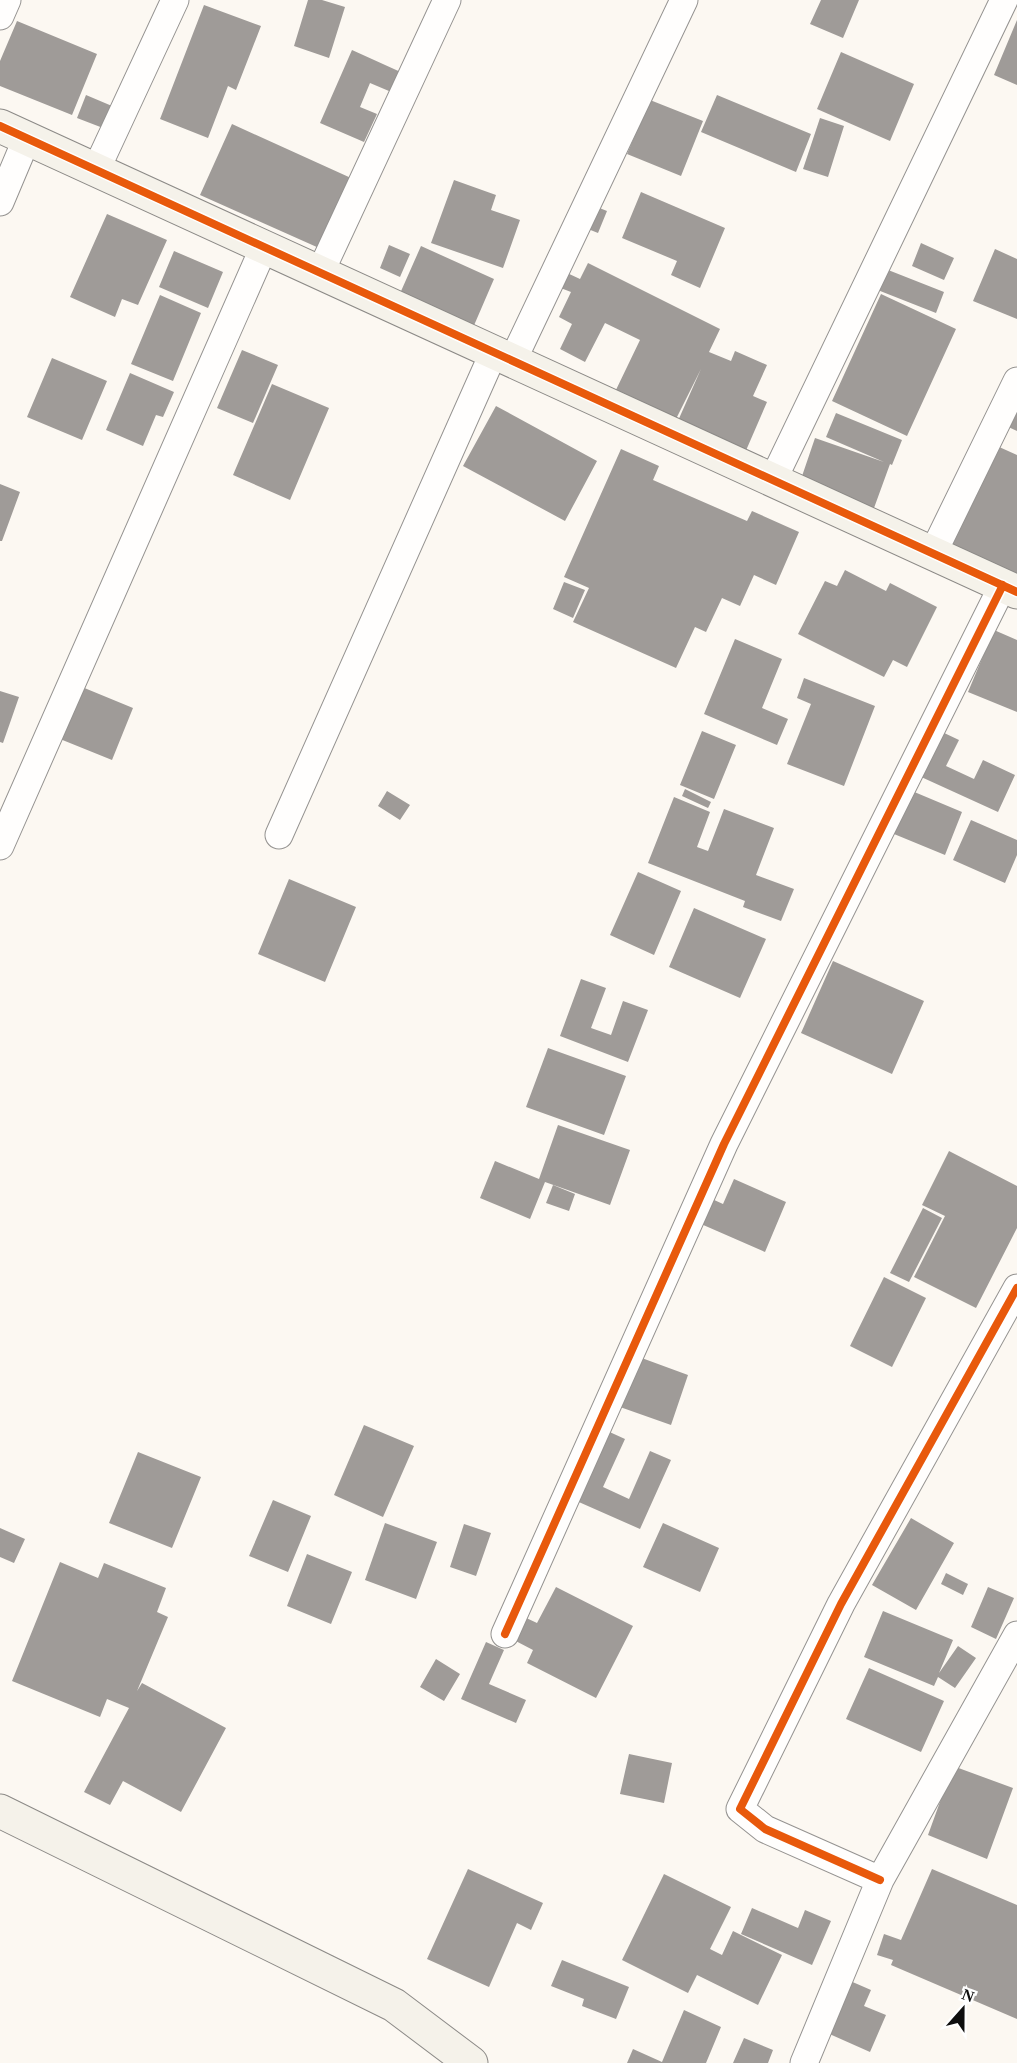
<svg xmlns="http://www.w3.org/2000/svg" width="1017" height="2063" font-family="Georgia,serif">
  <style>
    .building { fill: #9f9b98 }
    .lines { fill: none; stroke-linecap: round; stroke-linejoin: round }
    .street-casing { stroke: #959391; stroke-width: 29 }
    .secondary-casing { stroke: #8c8a87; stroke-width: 35 }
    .street { stroke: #fffefd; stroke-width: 27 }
    .secondary { stroke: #f5f2ea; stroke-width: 33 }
    .cycleway-casing { stroke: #fff; stroke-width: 11 }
    .cycleway { stroke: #e8590c; stroke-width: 8 }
  </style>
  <rect width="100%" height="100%" fill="#fcf8f2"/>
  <path class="building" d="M 308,0 L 322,0 L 345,7 L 329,58 L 294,46 Z
    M 821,0 L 859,0 L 843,38 L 810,24 Z
    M 204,5 L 261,26 L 236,90 L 228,86 L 208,138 L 160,119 Z
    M 1017,20 L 1017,85 L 994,75 Z
    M 17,21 L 97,54 L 72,115 L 0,86 L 0,61 Z
    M 352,50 L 405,74 L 396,94 L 370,83 L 360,107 L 377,114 L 364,142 L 320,123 Z
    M 841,52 L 914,84 L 890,141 L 817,109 Z
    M 86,95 L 112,106 L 103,128 L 77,118 Z
    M 717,95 L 811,134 L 796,172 L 701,132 Z
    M 650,100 L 703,121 L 681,176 L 627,154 Z
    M 820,118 L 844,126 L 828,177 L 803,169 Z
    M 232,124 L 351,178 L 319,248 L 200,195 Z
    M 454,180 L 496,195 L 491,210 L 520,220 L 503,268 L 431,243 Z
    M 641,192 L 725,228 L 700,288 L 671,275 L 677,261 L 622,238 Z
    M 597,207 L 607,211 L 598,233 L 588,229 Z
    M 107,214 L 167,240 L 138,305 L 122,299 L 115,317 L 70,297 Z
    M 921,243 L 954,258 L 944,280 L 912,266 Z
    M 389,245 L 410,254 L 400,277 L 380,268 Z
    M 421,246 L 494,279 L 472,330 L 398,298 Z
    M 995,249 L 1017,259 L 1017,319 L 973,301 Z
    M 174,251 L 223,272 L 208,308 L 159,287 Z
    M 588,263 L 720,329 L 709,352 L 731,361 L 735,351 L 767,365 L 753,396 L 767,402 L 741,462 L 673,432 L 701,369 L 674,423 L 614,394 L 640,340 L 605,323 L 585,362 L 560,349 L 572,324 L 559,317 L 571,292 L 558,287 L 565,272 L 580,279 Z
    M 878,266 L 944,292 L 936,313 L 870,287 Z
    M 881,294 L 956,329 L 907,436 L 832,401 Z
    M 160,295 L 201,313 L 173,381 L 131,364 Z
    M 242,350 L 278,365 L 253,423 L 217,408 Z
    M 52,358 L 107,381 L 82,440 L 27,417 Z
    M 130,373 L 174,392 L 163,417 L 156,415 L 143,446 L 106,430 Z
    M 272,384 L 329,408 L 290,500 L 233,475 Z
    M 1017,395 L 1017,431 L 1004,425 Z
    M 496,406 L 597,461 L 565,521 L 463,466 Z
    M 836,413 L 902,440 L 892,465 L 890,464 L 874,508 L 800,482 L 815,438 L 884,462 L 826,437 Z
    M 997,446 L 1017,455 L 1017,577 L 951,547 Z
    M 621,449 L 659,466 L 653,480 L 747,521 L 752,511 L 799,532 L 776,585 L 754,575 L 740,606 L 722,598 L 706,632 L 695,627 L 676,668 L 573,622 L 589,588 L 564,577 Z
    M 0,484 L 20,492 L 2,541 L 0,541 Z
    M 845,570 L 886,591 L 890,583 L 937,607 L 907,667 L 893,660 L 884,677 L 798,634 L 825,581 L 837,586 Z
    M 564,582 L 585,590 L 573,618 L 553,609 Z
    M 994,630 L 1017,640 L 1017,712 L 968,692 Z
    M 735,639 L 782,659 L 762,708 L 788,719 L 777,745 L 704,714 Z
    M 804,678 L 875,706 L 844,786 L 787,764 L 811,704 L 797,698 Z
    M 82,687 L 133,708 L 112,760 L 60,739 Z
    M 0,691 L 19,697 L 3,743 L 0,742 Z
    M 702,731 L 736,745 L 714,799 L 680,785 Z
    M 940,731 L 959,740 L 946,766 L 974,779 L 983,760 L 1015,775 L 998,812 L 919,776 Z
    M 685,789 L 711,802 L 708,808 L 682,796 Z
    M 387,791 L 410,805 L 400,820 L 378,806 Z
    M 912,791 L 962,812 L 945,855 L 894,834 Z
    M 674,797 L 710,812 L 697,847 L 708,851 L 724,809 L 774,828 L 756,875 L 794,889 L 781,921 L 743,907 L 745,901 L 648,863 Z
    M 971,820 L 1017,840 L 1017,855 L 1005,883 L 953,860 Z
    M 638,872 L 681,891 L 654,955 L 610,935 Z
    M 289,879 L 356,907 L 325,982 L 258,954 Z
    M 694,908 L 766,939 L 740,998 L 669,967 Z
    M 833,961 L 924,1001 L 892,1074 L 801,1033 Z
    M 581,979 L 606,988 L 591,1028 L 611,1035 L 623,1001 L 648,1010 L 628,1062 L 560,1036 Z
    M 548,1048 L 626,1076 L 604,1135 L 526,1107 Z
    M 558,1125 L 630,1150 L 610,1205 L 545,1182 L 530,1219 L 480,1198 L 495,1161 L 539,1179 Z
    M 949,1151 L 1017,1186 L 1017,1228 L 976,1308 L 914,1277 L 945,1216 L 922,1205 Z
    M 734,1179 L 786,1202 L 765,1252 L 701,1224 L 712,1199 L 723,1204 Z
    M 553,1185 L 575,1194 L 569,1211 L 546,1203 Z
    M 923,1208 L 942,1218 L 909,1282 L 890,1273 Z
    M 884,1277 L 926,1298 L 892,1367 L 850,1346 Z
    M 639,1357 L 688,1375 L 671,1425 L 620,1407 Z
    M 364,1425 L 414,1446 L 383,1517 L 334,1495 Z
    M 603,1429 L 625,1439 L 603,1487 L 629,1499 L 650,1451 L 671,1460 L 640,1529 L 572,1499 Z
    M 138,1452 L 201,1477 L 172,1548 L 109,1523 Z
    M 273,1500 L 311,1516 L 288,1572 L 249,1556 Z
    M 911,1518 L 954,1543 L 916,1610 L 872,1585 Z
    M 385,1523 L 437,1542 L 416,1599 L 365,1580 Z
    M 663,1523 L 719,1548 L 700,1592 L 643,1567 Z
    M 464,1524 L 491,1533 L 476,1576 L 450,1567 Z
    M 0,1528 L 25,1539 L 14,1563 L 0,1557 Z
    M 307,1554 L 352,1572 L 331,1624 L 287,1606 Z
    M 60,1562 L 98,1578 L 104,1563 L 166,1588 L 157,1612 L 168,1617 L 137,1691 L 142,1683 L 226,1728 L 181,1812 L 123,1781 L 110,1805 L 84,1792 L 129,1708 L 107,1699 L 100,1717 L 12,1681 Z
    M 946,1573 L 968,1584 L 963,1595 L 941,1584 Z
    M 556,1587 L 633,1626 L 596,1698 L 527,1663 L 533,1650 L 510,1638 L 522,1616 L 537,1623 Z
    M 988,1587 L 1014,1598 L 996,1639 L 971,1627 Z
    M 883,1611 L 953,1640 L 939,1673 L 958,1646 L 976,1658 L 955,1688 L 938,1677 L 934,1686 L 864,1657 Z
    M 486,1642 L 504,1650 L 489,1684 L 526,1700 L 516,1723 L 461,1699 Z
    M 436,1659 L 460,1674 L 444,1701 L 420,1687 Z
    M 869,1668 L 944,1701 L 921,1752 L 846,1719 Z
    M 629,1754 L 672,1763 L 664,1803 L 620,1794 Z
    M 953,1766 L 1013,1788 L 987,1859 L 928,1835 Z
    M 468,1869 L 543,1903 L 531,1930 L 517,1923 L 489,1987 L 427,1959 Z
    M 932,1869 L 1017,1905 L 1017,2019 L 891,1965 L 893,1960 L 877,1955 L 884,1934 L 901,1940 Z
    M 664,1874 L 731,1907 L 710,1949 L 722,1955 L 733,1931 L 782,1955 L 758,2005 L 697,1975 L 688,1993 L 622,1960 Z
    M 752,1908 L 798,1928 L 805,1910 L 831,1921 L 812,1965 L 741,1934 Z
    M 562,1960 L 629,1987 L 616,2019 L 582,2006 L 584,1999 L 551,1986 Z
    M 848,1980 L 871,1990 L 864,2006 L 886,2015 L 870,2052 L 825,2032 Z
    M 684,2010 L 721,2027 L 706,2063 L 627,2063 L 633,2049 L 662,2062 Z
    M 744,2038 L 773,2050 L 768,2063 L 733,2063 Z"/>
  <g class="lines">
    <defs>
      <path id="street" d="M 0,16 L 7,0
        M 96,170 L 175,0
        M 0,202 L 27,138
        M 320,273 L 447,0
        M 512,362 L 684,0
        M 773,480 L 1004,0
        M 933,553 L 1017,381
        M 279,835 L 493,354
        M 0,846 L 264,247
        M 505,1634 L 724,1144 L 1003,585
        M 880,1880 L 765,1829 L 740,1809 L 841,1604 L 1017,1288
        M 804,2063 L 880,1880 L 1017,1635"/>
      <path id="secondary" d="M 0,126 L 1017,592
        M 0,1811 L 394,2005 L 471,2063"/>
    </defs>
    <use href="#street" class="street-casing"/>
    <use href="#secondary" class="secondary-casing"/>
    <use href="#street" class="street"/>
    <use href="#secondary" class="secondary"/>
    <defs>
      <path id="cycleway" d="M 0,126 L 1017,592
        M 505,1634 L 724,1144 L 1003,585
        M 880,1880 L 765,1829 L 740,1809 L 841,1604 L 1017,1288"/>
    </defs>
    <use href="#cycleway" class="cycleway-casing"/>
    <use href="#cycleway" class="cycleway"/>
  </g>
  <g transform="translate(963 2009) rotate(21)" stroke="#ffffff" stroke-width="4.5" paint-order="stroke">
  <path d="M0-4.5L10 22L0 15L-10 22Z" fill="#0e0e0e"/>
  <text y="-9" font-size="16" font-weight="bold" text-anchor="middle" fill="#0e0e0e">N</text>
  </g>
</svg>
